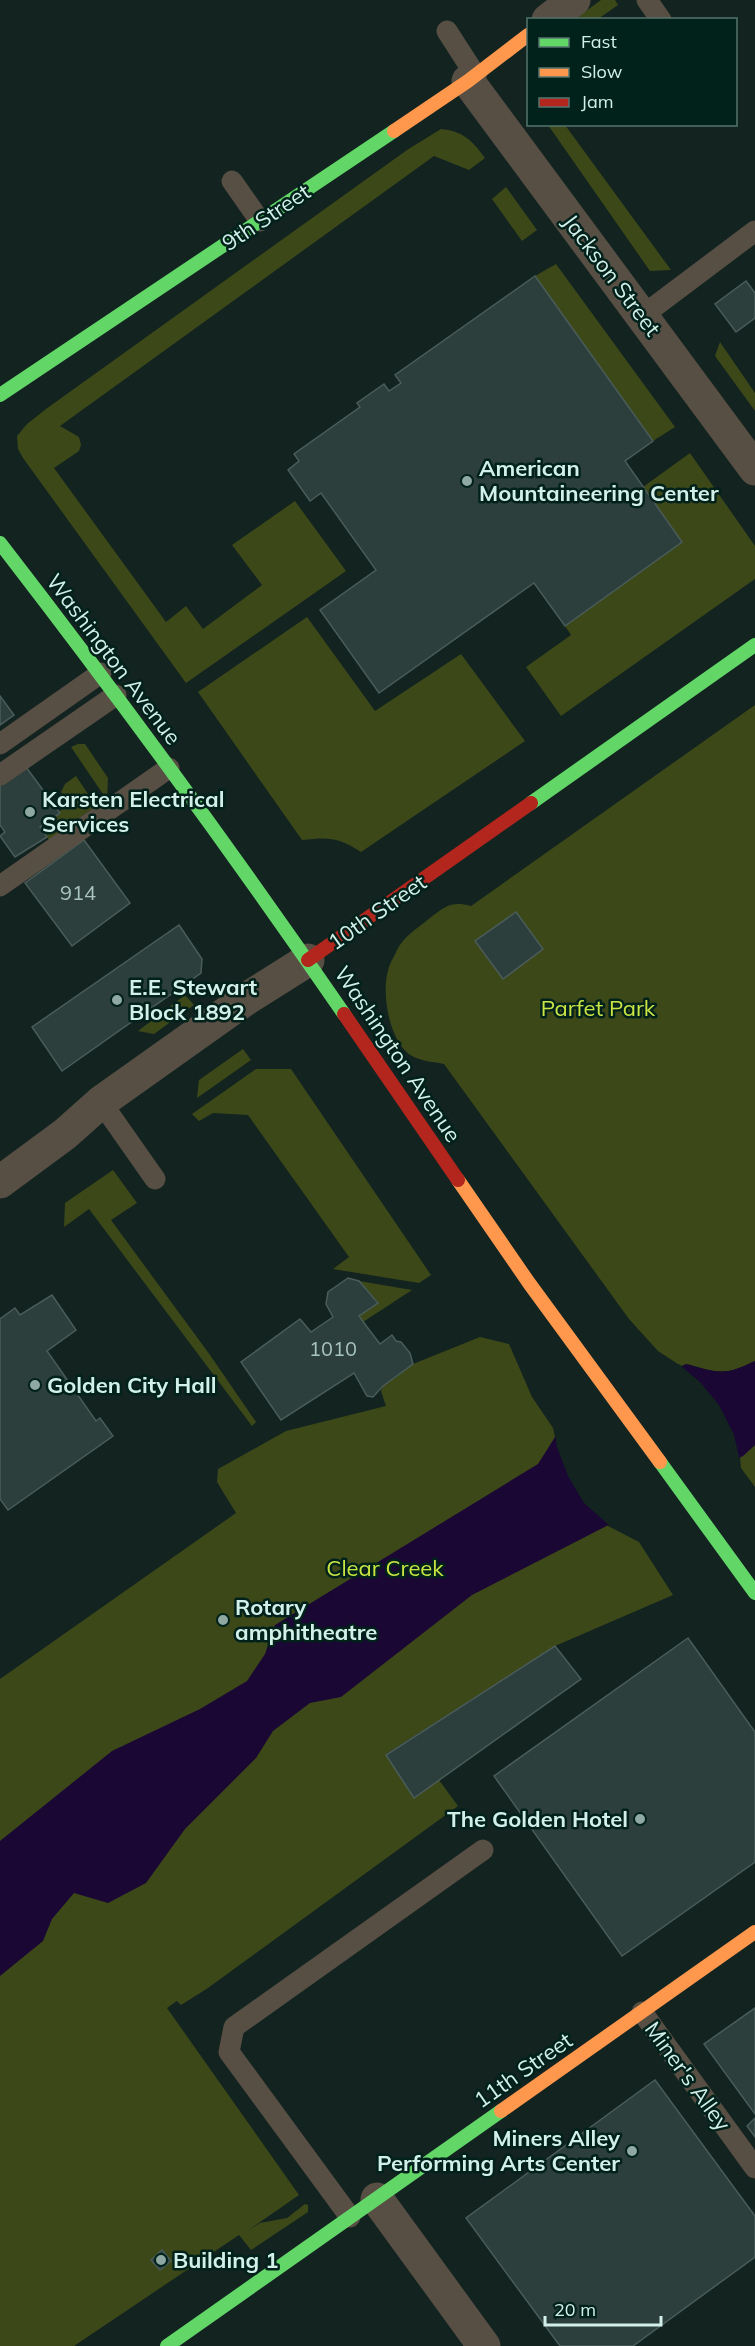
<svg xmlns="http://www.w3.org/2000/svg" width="755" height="2346" font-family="Mulish,sans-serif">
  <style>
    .green { fill: #3d4819 }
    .water { fill: #1a0734 }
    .pier { fill: #122320 }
    .building { fill: #2c3f3c; stroke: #4a5c59; stroke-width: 1.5 }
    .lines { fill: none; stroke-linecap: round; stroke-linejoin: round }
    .lane { stroke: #574e44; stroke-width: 21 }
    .street { stroke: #574e44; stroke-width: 33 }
    .fast { stroke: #63d668; stroke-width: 14 }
    .slow { stroke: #ff974d; stroke-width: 14 }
    .jam { stroke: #b3261e; stroke-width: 14 }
    .poi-dot { fill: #8fa8a2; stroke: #01211b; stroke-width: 2 }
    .labels { text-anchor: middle; stroke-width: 5; stroke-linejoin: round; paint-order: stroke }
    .number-label { font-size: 20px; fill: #a8c4bd }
    .street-label { font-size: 22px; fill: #d2f0e8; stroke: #01211b }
    .poi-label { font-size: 22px; font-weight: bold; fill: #d2f0e8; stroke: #01211b; text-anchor: start }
    .park-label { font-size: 22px; fill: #cae543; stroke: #01211b }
  </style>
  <rect width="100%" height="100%" fill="#122320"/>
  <path class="green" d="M 601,0 L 615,0 L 618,5 L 598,19 L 574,20 Z
    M 548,125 L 565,125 L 671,270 L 650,271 Z
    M 441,129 C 463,131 473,141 485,158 L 469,170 L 434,156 L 60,426 L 79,437 L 81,445 L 79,451 L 54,468 L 166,622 L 186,606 L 203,629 L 262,585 L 232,545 L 295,501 L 346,571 L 186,683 L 23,458 L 18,449 L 17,436 L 27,424 L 46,409 L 407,150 Z
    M 506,187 L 537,230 L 522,241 L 492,199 Z
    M 556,264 L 675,427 L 653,441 L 535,276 Z
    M 720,342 L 755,393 L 755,411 L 715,356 Z
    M 690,453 L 755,546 L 755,579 L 561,716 L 526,667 L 571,635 L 565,626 L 682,542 L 643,487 Z
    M 307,617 L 375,711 L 461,654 L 525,741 L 361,852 C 338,837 329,837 302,840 L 198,692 Z
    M 755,705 L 755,1361 C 725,1376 718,1373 687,1364 L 681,1366 L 658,1351 L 629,1319 L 444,1064 C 434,1062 421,1061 412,1056 C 390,1044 381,994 388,971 C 389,964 394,957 397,950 C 404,936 418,928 430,918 C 446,906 451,901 471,906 Z
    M 78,744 L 85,744 L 108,778 L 107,800 L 71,747 Z
    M 76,776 L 96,806 L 49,840 L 40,827 L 59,813 L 59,811 L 66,807 L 68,801 L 61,792 L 65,784 Z
    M 185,995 L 194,1005 L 154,1034 L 138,1031 Z
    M 243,1049 L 251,1060 L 197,1098 L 199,1080 Z
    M 256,1069 L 291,1069 L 431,1275 L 419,1283 L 333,1269 L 349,1257 L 248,1115 L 213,1113 L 199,1121 L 192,1114 Z
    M 113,1170 L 137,1203 L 111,1220 L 210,1355 L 256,1422 L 252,1426 L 89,1209 L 64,1227 L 65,1203 Z
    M 359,1281 L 412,1290 L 363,1322 L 359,1316 L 378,1302 Z
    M 480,1337 L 509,1344 L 532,1397 L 553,1428 L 555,1437 L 608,1526 L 639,1542 L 673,1595 L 555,1646 L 386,1754 L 414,1798 L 439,1780 L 458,1806 L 208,1988 L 181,2005 L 177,2001 L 167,2008 L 299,2195 L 247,2231 L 260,2223 L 287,2218 L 305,2204 L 308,2205 L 308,2212 L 251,2250 L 239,2235 L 74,2346 L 0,2346 L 0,1679 L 236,1513 L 217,1482 L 218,1469 L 286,1431 L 386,1406 L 381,1391 L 383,1386 L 413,1364 Z
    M 755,1445 L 755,1487 L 741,1468 L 740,1457 Z"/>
  <path class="water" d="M 755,1361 L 755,1445 L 743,1456 L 472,1595 L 341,1697 L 310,1703 L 273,1731 L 256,1758 L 185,1829 L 146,1883 L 108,1903 L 74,1893 L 52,1919 L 43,1941 L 0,1976 L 0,1841 L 112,1751 L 200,1709 L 247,1681 L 265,1654 L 275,1625 L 538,1464 L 555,1437 L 686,1364 C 718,1373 725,1376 755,1361 Z"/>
  <path class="pier" d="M 679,1364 L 700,1382 L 719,1405 L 734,1435 L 740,1461 L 611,1527 L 584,1503 L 568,1476 L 557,1447 L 555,1434 Z"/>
  <path class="building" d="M 535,276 L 653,441 L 625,461 L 682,542 L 565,626 L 534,583 L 379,693 L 320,610 L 376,570 L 321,493 L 310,501 L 288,470 L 299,461 L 294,454 L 360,407 L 357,403 L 384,384 L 389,391 L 401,383 L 395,375 Z
    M 746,281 L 755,293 L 755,318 L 736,332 L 715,304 Z
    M 0,696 L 14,715 L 0,725 Z
    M 26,767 L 60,813 L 40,827 L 47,837 L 15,857 L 0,836 L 5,832 L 0,825 L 0,785 Z
    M 84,840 L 130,903 L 72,946 L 25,883 Z
    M 516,912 L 543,949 L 503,979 L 475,941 Z
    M 179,925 L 202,959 L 201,973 L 62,1071 L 32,1027 Z
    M 348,1278 L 359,1281 L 378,1303 L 359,1316 L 367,1327 L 380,1344 L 392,1335 L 396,1341 L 401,1342 L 410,1353 L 413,1364 L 383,1386 L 373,1397 L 367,1396 L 354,1373 L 281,1420 L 241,1362 L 300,1319 L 311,1332 L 333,1317 L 326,1304 L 328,1292 Z
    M 52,1295 L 76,1330 L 47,1351 L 96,1421 L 100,1418 L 113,1436 L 8,1510 L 0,1499 L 0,1319 L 15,1308 L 20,1315 Z
    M 688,1638 L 755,1732 L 755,1862 L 622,1956 L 494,1776 Z
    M 555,1646 L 581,1679 L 414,1798 L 386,1755 Z
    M 755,2008 L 755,2114 L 704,2044 Z
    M 655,2080 L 755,2216 L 755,2257 L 633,2346 L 560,2346 L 466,2218 Z
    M 755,2118 L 755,2137 L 747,2126 Z
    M 162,2250 L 171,2261 L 160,2270 L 151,2260 Z"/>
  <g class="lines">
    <path class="lane" d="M 647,0 L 661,20
      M 447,31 L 476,76
      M 232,181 L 260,221
      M 642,316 L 755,231
      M 0,744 L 101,673
      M 0,775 L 116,695
      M 0,886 L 169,768
      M 101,1102 L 155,1179
      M 642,2012 L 755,2168
      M 350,2217 L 229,2052 L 234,2027 L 483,1850"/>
    <path class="street" d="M 548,20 L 574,0
      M 468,81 L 755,469
      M 0,1182 L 65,1134 L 101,1102 L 246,999 L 308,960
      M 377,2199 L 484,2346"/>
    <path class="fast" d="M 0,395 L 394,131
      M 0,543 C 119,697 234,854 344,1014
      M 531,803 L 755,645
      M 660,1462 L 755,1593
      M 167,2346 L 501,2111"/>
    <path class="slow" d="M 394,131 L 468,81 L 528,35
      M 458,1180 L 529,1283 L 660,1462
      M 501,2111 L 755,1932"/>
    <path class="jam" d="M 308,960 L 531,803
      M 344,1014 L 458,1180"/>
  </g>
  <g class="poi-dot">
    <circle cx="467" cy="481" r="6"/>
    <circle cx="30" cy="812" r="6"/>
    <circle cx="117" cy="1000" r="6"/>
    <circle cx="35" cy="1385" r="6"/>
    <circle cx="223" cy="1620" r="6"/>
    <circle cx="640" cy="1819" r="6"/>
    <circle cx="632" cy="2151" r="6"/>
    <circle cx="161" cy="2260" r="6"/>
  </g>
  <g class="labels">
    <g class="number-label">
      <text x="78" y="900">914</text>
      <text x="333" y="1356">1010</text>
    </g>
    <g class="street-label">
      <text transform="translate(266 217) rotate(-34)" y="8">9th Street</text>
      <text transform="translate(612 275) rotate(53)" y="8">Jackson Street</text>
      <text transform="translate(114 659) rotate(53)" y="8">Washington Avenue</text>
      <text transform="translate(377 912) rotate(-35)" y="8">10th Street</text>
      <text transform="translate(398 1054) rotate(56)" y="8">Washington Avenue</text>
      <text transform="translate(523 2070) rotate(-35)" y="8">11th Street</text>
      <text transform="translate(688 2076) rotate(54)" y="8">Miner's Alley</text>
    </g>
    <g class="poi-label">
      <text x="479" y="476">American<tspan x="479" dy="25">Mountaineering Center</tspan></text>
      <text x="42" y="807">Karsten Electrical<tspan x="42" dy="25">Services</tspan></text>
      <text x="129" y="995">E.E. Stewart<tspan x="129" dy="25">Block 1892</tspan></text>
      <text x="47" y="1393">Golden City Hall</text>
      <text x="235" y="1615">Rotary<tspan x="235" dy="25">amphitheatre</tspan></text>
      <text x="628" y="1827" text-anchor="end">The Golden Hotel</text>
      <text x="620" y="2146" text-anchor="end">Miners Alley<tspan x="620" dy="25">Performing Arts Center</tspan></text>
      <text x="173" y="2268">Building 1</text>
    </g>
    <g class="park-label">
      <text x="598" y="1016">Parfet Park</text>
      <text x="385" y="1576">Clear Creek</text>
    </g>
  </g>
  <rect x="527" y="18" width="210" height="108" fill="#01211b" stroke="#55746d" stroke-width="1.5"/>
  <rect x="539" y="38" width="30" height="9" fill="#63d668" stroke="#55746d" stroke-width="1.5"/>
  <text x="581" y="48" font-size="18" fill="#d2f0e8">Fast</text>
  <rect x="539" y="68" width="30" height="9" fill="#ff974d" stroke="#55746d" stroke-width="1.5"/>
  <text x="581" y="78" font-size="18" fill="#d2f0e8">Slow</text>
  <rect x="539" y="98" width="30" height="9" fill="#b3261e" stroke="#55746d" stroke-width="1.5"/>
  <text x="581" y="108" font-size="18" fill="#d2f0e8">Jam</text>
  <path d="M545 2316v9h116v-9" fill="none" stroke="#d2f0e8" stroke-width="3"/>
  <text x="554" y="2316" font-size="18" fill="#d2f0e8" stroke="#01211b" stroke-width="4.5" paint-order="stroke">20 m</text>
</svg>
